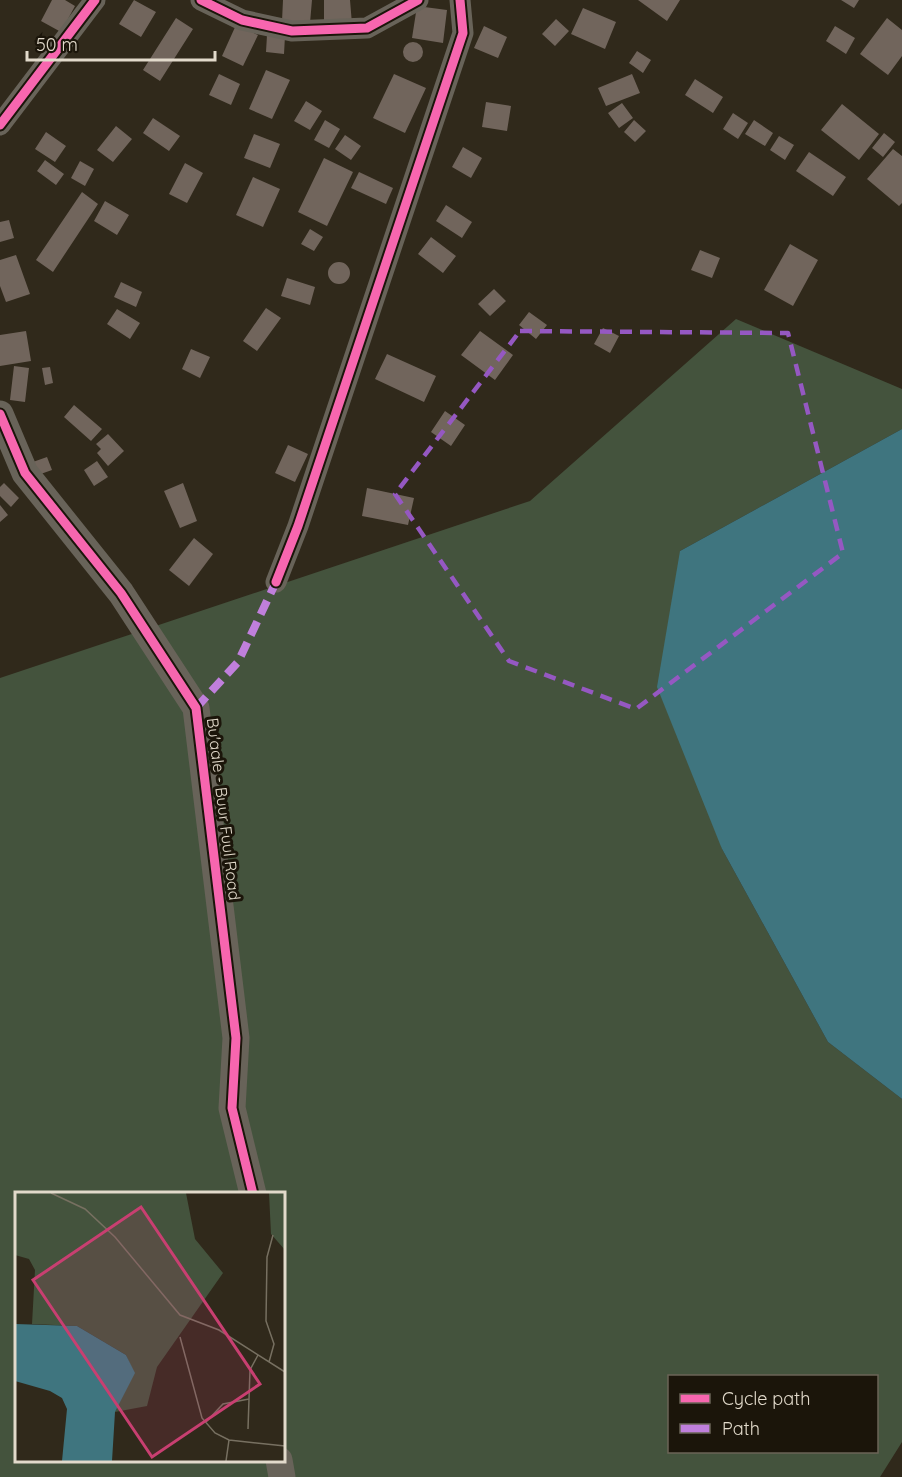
<svg xmlns="http://www.w3.org/2000/svg" width="902" height="1477" font-family="Quicksand,sans-serif">
  <style>
    .green { fill: #44533d; fill-rule: evenodd }
    .water { fill: #3f757f }
    .building { fill: #71655c }
    .lines { fill: none; stroke-linecap: round; stroke-linejoin: round }
    .minor { stroke: #686359; stroke-width: 21 }
    .tertiary { stroke: #686359; stroke-width: 27 }
    .quiet { stroke: #c07fdc; stroke-width: 8; stroke-dasharray: 15 8; stroke-linecap: butt }
    .cycleway-casing { stroke: #1b150a; stroke-width: 13 }
    .cycleway { stroke: #f766af; stroke-width: 9 }
    .marked { fill: none; stroke: #9558c2; stroke-width: 4.5; stroke-dasharray: 12 8; stroke-linejoin: round }
    .labels { text-anchor: middle; stroke-width: 6; stroke-linejoin: round; paint-order: stroke }
    .street-label { font-size: 16px; fill: #e2dacb; stroke: #1b150a }
    .inset-road { fill: none; stroke: #777061; stroke-width: 1.5 }
    .view { fill: #c83f71; fill-opacity: 0.15; stroke: #c83f71; stroke-width: 3 }
    .inset-edge { fill: none; stroke: #e2dacb; stroke-width: 3 }
  </style>
  <rect width="100%" height="100%" fill="#30291b"/>
  <path class="green" d="M 736,319 L 902,389 L 902,429 L 680,551 L 722,849 L 828,1042 L 902,1099 L 902,1442 L 880,1477 L 0,1477 L 0,678 L 530,501 ZM 16,1194 L 284,1194 L 284,1460 L 16,1460 ZM 670,1376 L 876,1376 L 876,1452 L 670,1452 Z"/>
  <path class="water" d="M 902,429 L 902,1099 L 828,1042 L 722,849 L 657,687 L 680,551 Z"/>
  <path class="building" d="M 52,0 L 65,0 L 75,6 L 61,32 L 41,21 Z
    M 134,0 L 156,12 L 141,37 L 119,24 Z
    M 283,0 L 312,0 L 310,23 L 282,21 Z
    M 324,0 L 350,0 L 352,24 L 324,26 Z
    M 638,0 L 680,0 L 667,21 Z
    M 841,0 L 859,0 L 854,8 Z
    M 417,6 L 447,10 L 443,43 L 412,38 Z
    M 583,8 L 616,22 L 605,49 L 571,34 Z
    M 176,18 L 193,29 L 160,81 L 143,70 Z
    M 887,18 L 902,30 L 902,56 L 888,75 L 860,54 Z
    M 556,19 L 569,31 L 555,46 L 542,34 Z
    M 236,25 L 258,35 L 243,66 L 222,56 Z
    M 484,26 L 507,37 L 498,58 L 474,48 Z
    M 835,26 L 855,38 L 846,54 L 826,41 Z
    M 267,35 L 285,36 L 284,54 L 266,52 Z
    M403 52a10 10 0 1 1 20 0a10 10 0 1 1-20 0Z
    M 637,51 L 651,60 L 643,73 L 629,63 Z
    M 266,70 L 290,80 L 272,119 L 249,109 Z
    M 219,74 L 240,84 L 231,105 L 209,95 Z
    M 394,74 L 426,88 L 405,133 L 373,118 Z
    M 632,74 L 640,93 L 606,106 L 598,88 Z
    M 695,79 L 723,97 L 713,113 L 685,95 Z
    M 306,101 L 322,111 L 310,130 L 294,121 Z
    M 486,102 L 511,106 L 507,131 L 482,127 Z
    M 622,103 L 633,118 L 619,128 L 608,113 Z
    M 842,104 L 879,134 L 859,160 L 821,130 Z
    M 733,113 L 748,123 L 738,139 L 723,129 Z
    M 153,118 L 180,136 L 169,151 L 143,133 Z
    M 325,120 L 340,129 L 329,148 L 314,140 Z
    M 634,120 L 646,131 L 635,142 L 624,132 Z
    M 754,120 L 773,133 L 765,146 L 745,134 Z
    M 116,126 L 132,139 L 113,162 L 97,150 Z
    M 46,132 L 66,146 L 55,162 L 35,149 Z
    M 884,133 L 895,142 L 883,157 L 872,148 Z
    M 254,134 L 280,144 L 270,168 L 244,158 Z
    M 345,135 L 361,146 L 351,160 L 335,149 Z
    M 779,136 L 794,145 L 785,160 L 770,150 Z
    M 463,147 L 482,158 L 471,178 L 452,167 Z
    M 893,149 L 902,156 L 902,203 L 899,206 L 867,179 Z
    M 809,152 L 846,177 L 833,196 L 796,171 Z
    M 324,158 L 353,172 L 327,226 L 298,212 Z
    M 45,160 L 64,174 L 56,185 L 37,171 Z
    M 80,161 L 94,169 L 85,186 L 71,178 Z
    M 185,163 L 203,173 L 187,203 L 169,194 Z
    M 359,172 L 393,188 L 386,204 L 351,188 Z
    M 253,177 L 280,189 L 263,227 L 236,215 Z
    M 82,192 L 98,204 L 53,272 L 36,260 Z
    M 105,201 L 129,215 L 117,235 L 94,221 Z
    M 446,205 L 472,222 L 462,238 L 436,221 Z
    M 9,220 L 14,238 L 0,242 L 0,222 Z
    M 310,229 L 323,237 L 314,251 L 301,244 Z
    M 431,237 L 456,256 L 443,273 L 418,254 Z
    M 790,244 L 818,260 L 793,306 L 764,290 Z
    M 700,250 L 720,258 L 712,278 L 691,270 Z
    M 16,255 L 30,294 L 6,302 L 0,286 L 0,260 Z
    M328 273a11 11 0 1 1 22 0a11 11 0 1 1-22 0Z
    M 287,278 L 315,287 L 310,305 L 281,296 Z
    M 121,282 L 142,292 L 136,307 L 114,297 Z
    M 494,289 L 506,301 L 490,316 L 478,304 Z
    M 266,308 L 281,318 L 257,351 L 243,341 Z
    M 117,309 L 140,323 L 130,339 L 107,324 Z
    M 529,312 L 547,325 L 536,339 L 519,325 Z
    M 603,328 L 619,336 L 610,353 L 594,344 Z
    M 26,331 L 31,361 L 0,366 L 0,335 Z
    M 480,331 L 513,355 L 495,380 L 461,355 Z
    M 191,349 L 210,357 L 200,378 L 182,369 Z
    M 387,354 L 436,376 L 424,402 L 375,379 Z
    M 14,366 L 29,368 L 25,402 L 10,400 Z
    M 50,367 L 53,383 L 45,385 L 42,368 Z
    M 74,405 L 102,429 L 91,441 L 64,417 Z
    M 445,411 L 465,425 L 451,446 L 431,432 Z
    M 108,434 L 124,451 L 108,466 L 97,453 L 101,449 L 96,444 Z
    M 288,445 L 308,454 L 295,482 L 275,473 Z
    M 47,457 L 52,470 L 35,476 L 30,463 Z
    M 97,461 L 108,477 L 94,486 L 84,470 Z
    M 4,483 L 19,498 L 11,507 L 0,496 L 0,487 Z
    M 183,483 L 197,521 L 180,528 L 164,491 Z
    M 367,488 L 414,498 L 408,525 L 362,516 Z
    M 0,505 L 8,515 L 0,522 Z
    M 194,538 L 213,554 L 189,586 L 169,570 Z"/>
  <g class="lines">
    <path class="minor" d="M 201,0 L 242,20 L 292,31 L 367,28 L 418,0
      M 0,125 L 95,0
      M 276,582 L 298,526 L 463,33 L 460,0"/>
    <path class="tertiary" d="M 0,414 L 25,473 L 121,593 L 196,708 L 236,1038 L 232,1108 L 253,1194
      M 279,1460 L 282,1477"/>
    <path class="quiet" d="M 196,708 L 238,662 L 276,582"/>
    <defs>
      <path id="cycleway" d="M 201,0 L 242,20 L 292,31 L 367,28 L 418,0
        M 0,125 L 95,0
        M 0,414 L 25,473 L 121,593 L 196,708 L 236,1038 L 232,1108 L 253,1194
        M 276,582 L 298,526 L 463,33 L 460,0"/>
    </defs>
    <use href="#cycleway" class="cycleway-casing"/>
    <use href="#cycleway" class="cycleway"/>
  </g>
  <path class="marked" d="M 520,331 L 788,333 L 843,553 L 636,709 L 509,661 L 395,494 Z"/>
  <g class="labels">
    <g class="street-label">
      <text transform="translate(224 809) rotate(83)" y="6">Bu'aale - Buur Fuul Road</text>
    </g>
  </g>
  <g transform="translate(15 1192)">
    <rect width="270" height="270" fill="#30291b"/>
    <path d="M 0,1 L 171,1 L 180,47 L 208,81 L 142,175 L 132,214 L 100,220 L 119,181 L 111,163 L 62,134 L 17,132 L 20,78 L 14,67 L 0,63 ZM 254,1 L 270,1 L 270,58 L 256,42 Z" fill="#44533d"/>
    <path d="M 0,132 L 62,134 L 111,163 L 120,181 L 100,220 L 97,269 L 47,269 L 52,217 L 47,206 L 35,199 L 0,189 Z" fill="#3f757f"/>
    <path class="inset-road" d="M 36,1 L 70,17 L 100,45 L 165,123 L 204,138 L 270,180M 165,145 L 187,226 L 200,241 L 214,248 L 270,254M 254,170 L 259,152 L 251,129 L 252,65 L 258,43M 191,230 L 208,212 L 234,207M 233,237 L 235,178 L 243,163M 211,269 L 214,248"/>
    <path class="view" d="M 126,15 L 245,192 L 137,265 L 18,88 Z"/>
    <rect width="270" height="270" class="inset-edge"/>
  </g>
  <rect x="668" y="1375" width="210" height="78" fill="#1b150a" stroke="#6b6457" stroke-width="1.5"/>
  <rect x="680" y="1394" width="30" height="9" fill="#f766af" stroke="#6b6457" stroke-width="1.5"/>
  <text x="722" y="1405" font-size="18" fill="#e2dacb">Cycle path</text>
  <rect x="680" y="1424" width="30" height="9" fill="#c07fdc" stroke="#6b6457" stroke-width="1.5"/>
  <text x="722" y="1435" font-size="18" fill="#e2dacb">Path</text>
  <path d="M27 51v9h188v-9" fill="none" stroke="#e2dacb" stroke-width="3"/>
  <text x="36" y="51" font-size="18" fill="#e2dacb" stroke="#1b150a" stroke-width="4.5" paint-order="stroke">50 m</text>
</svg>
